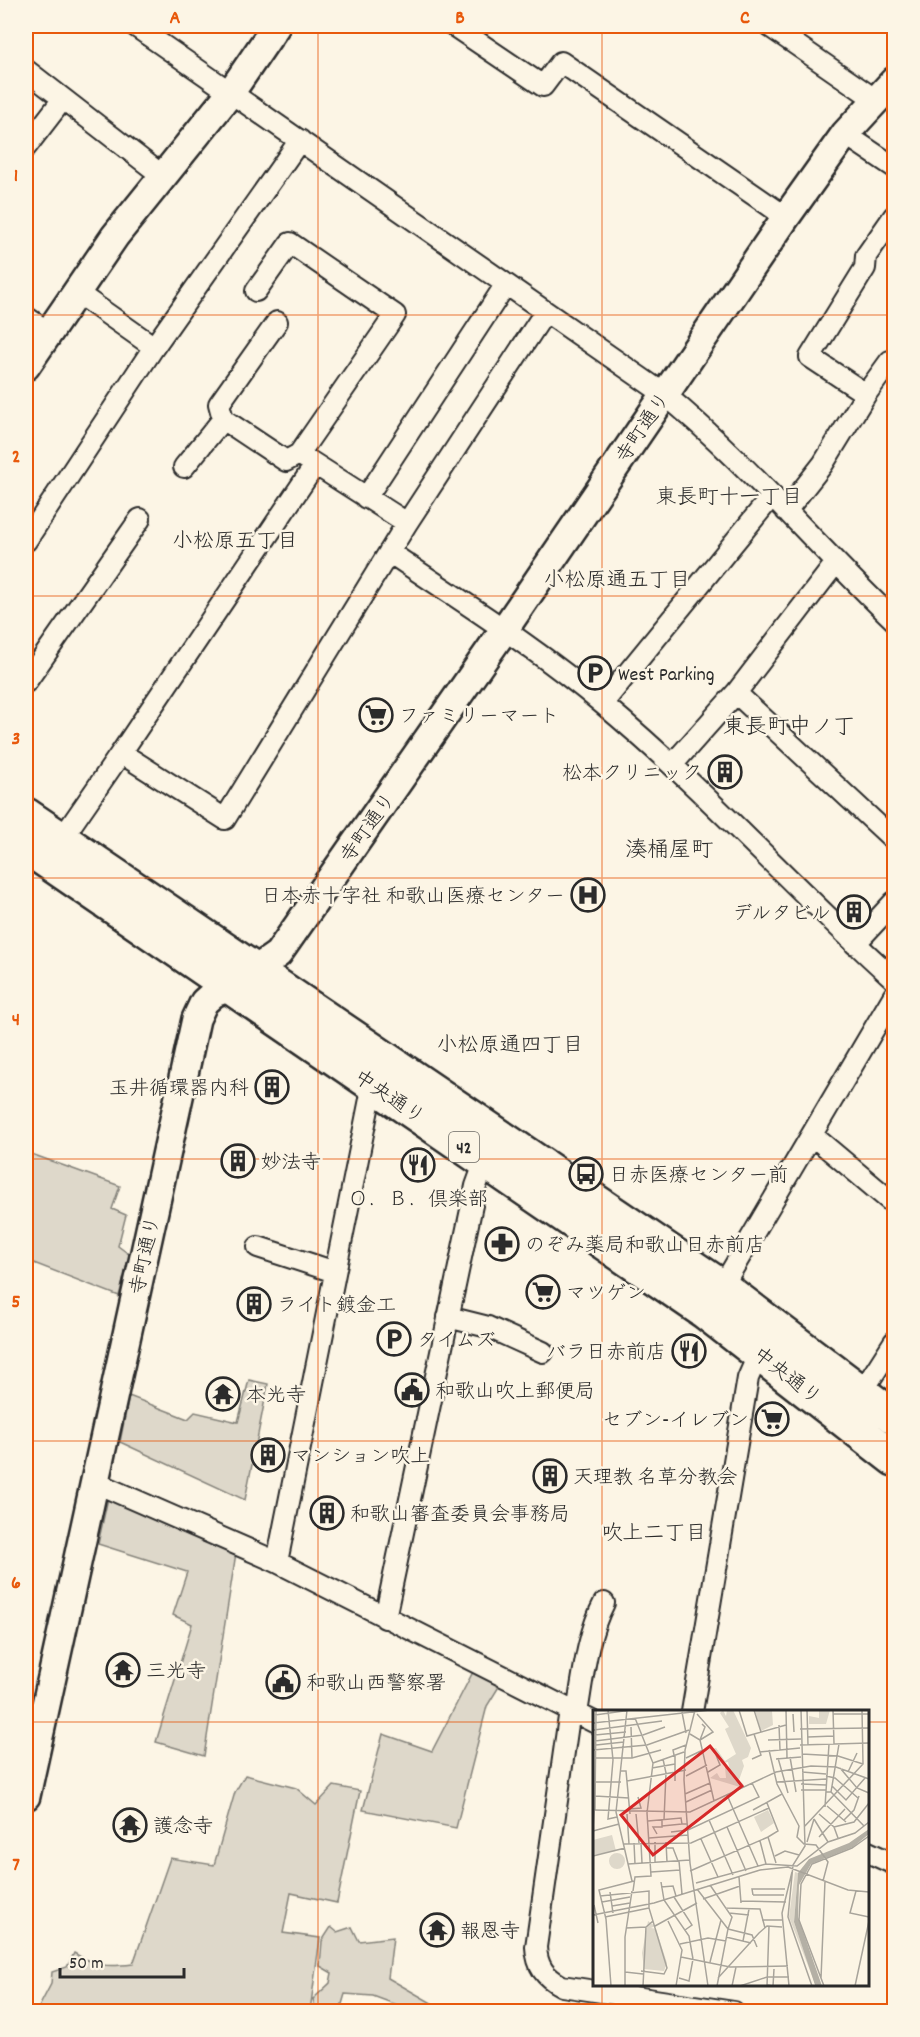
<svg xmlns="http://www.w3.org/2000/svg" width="920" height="2037" font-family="Dekko,'Klee One',sans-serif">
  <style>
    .green { fill: #ded8ca; stroke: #84827a; stroke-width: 1.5 }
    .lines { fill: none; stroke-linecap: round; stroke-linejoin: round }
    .street-casing { stroke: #2b2b2b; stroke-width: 24 }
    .secondary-casing { stroke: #2b2b2b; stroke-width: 32 }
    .highway-casing { stroke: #2b2b2b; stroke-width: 38 }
    .street { stroke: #fcf5e5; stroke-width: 20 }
    .secondary { stroke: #fcf5e5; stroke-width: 27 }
    .highway { stroke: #fcf5e5; stroke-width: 33 }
    .grid { fill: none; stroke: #e8590c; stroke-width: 1.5; stroke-opacity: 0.55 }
    .labels { text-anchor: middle; stroke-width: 5; stroke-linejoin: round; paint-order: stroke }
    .shield { fill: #fcf5e5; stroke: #6a6863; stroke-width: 1.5 }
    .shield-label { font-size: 18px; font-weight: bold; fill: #2b2b2b }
    .street-label { font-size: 20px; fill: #2b2b2b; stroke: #fcf5e5 }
    .poi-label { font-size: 20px; fill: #2b2b2b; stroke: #fcf5e5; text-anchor: start }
    .neighbourhood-label { font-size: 21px; fill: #2b2b2b; stroke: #fcf5e5 }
    .quarter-label { font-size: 22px; fill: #2b2b2b; stroke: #fcf5e5 }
    .inset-road { fill: none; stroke: #a8a49b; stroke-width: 1.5 }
    .view { fill: #d62828; fill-opacity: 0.15; stroke: #d62828; stroke-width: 3 }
    .inset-edge { fill: none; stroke: #2b2b2b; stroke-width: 3 }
    .neatline { fill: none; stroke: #e8590c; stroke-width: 2 }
    .grid-label { font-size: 20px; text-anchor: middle; font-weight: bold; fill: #e8590c }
  </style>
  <rect width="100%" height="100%" fill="#fcf5e5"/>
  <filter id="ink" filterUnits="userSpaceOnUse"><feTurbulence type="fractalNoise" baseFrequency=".0167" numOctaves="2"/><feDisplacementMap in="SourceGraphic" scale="12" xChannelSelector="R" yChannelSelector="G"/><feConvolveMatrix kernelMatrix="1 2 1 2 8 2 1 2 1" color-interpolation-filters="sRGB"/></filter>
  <g filter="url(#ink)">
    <path class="green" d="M 26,1152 L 120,1186 L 112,1209 L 126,1215 L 118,1246 L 130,1255 L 119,1296 L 26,1260 Z
      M 249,1380 L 268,1384 L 245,1500 L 120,1442 L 129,1396 L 188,1419 L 195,1412 L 238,1422 Z
      M 108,1498 L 236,1553 L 204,1756 L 156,1742 L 192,1624 L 173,1615 L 187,1572 L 98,1544 Z
      M 474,1670 L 500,1685 L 487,1706 L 456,1828 L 363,1810 L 383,1734 L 432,1751 Z
      M 245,1775 L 296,1788 L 316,1805 L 334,1786 L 360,1791 L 337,1903 L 291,1893 L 283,1933 L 320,1938 L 310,2011 L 37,2011 L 51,1984 L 52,1972 L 67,1967 L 74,1953 C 96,1967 108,1967 133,1964 L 170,1858 L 214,1865 L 235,1792 Z
      M 331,1927 L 337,1932 L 352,1927 L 359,1941 L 393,1937 L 388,1978 L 435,2005 L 458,2007 L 459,2011 L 425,2011 L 400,2006 L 373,1996 L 345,1994 L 340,2011 L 316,2011 L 313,1999 L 330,1983 L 332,1973 L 320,1966 L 322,1941 Z"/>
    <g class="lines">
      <defs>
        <path id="street" d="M 135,26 L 664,394 C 747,462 816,546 894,620
          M 454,26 L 543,86 L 561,62 L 786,217
          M 769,26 L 876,100
          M 26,70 L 164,177
          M 845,134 L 894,167
          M 26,147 L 63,99
          M 894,216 L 866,256 L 865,268 L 810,357 L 866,394 L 890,361 L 894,364
          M 256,291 L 290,243 L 395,315 L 299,454 L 407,523
          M 76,292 L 154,347
          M 26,317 L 48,332
          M 223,419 L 219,404 L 277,322
          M 184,467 L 223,419 L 286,461 L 299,454
          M 366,498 L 506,284
          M 786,511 L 823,464 L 866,394
          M 26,541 L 154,347 L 300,140
          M 389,552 C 461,601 537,648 604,705 C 706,790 795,890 894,979
          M 26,682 L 140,519
          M 736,693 L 894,840
          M 603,703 L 772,496
          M 121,753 L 315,465
          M 672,765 L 736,693 L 835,564
          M 61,840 L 121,753 L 225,819 L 407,523 L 545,312
          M 855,944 L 894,902
          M 812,1135 L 894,1204
          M 258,1247 L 335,1272
          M 722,1287 L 894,995
          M 448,1317 L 488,1327 L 543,1352
          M 857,1400 L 894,1342
          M 94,1482 L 277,1562 L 594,1722
          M 277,1562 L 373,1084 L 377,1077
          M 385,1618 L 476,1186 L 480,1175 L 494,1155
          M 570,1710 L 536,1947 C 537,1967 545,1977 562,1986 L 734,2012
          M 692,1712 L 748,1378 L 759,1353
          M 577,1713 C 583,1678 587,1635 604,1603
          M 868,1852 L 894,1864"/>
        <path id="secondary" d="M 26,366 L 115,236 L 231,92 L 276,26
          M 26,1796 L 196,1019 L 204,1002 L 214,993 L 231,987 L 278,954 L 504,630 L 786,217 L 845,134 L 894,81"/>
        <path id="highway" d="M 26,815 L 722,1287 L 894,1417
          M 26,847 L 705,1312 L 894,1459"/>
      </defs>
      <use href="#street" class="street-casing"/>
      <use href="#secondary" class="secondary-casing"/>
      <use href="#highway" class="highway-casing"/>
      <use href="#street" class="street"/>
      <use href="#secondary" class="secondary"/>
      <use href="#highway" class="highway"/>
    </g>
  </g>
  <path class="grid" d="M 318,26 L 318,2012M 602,26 L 602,1712M 26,315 L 894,315M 26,596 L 894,596M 26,878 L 894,878M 26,1159 L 894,1159M 26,1441 L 894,1441M 26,1722 L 594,1722M 868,1722 L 894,1722M 602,1984 L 602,2012"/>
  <defs>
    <symbol id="parking-ring" viewBox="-11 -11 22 22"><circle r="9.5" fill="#fcf5e5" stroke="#2b2b2b" stroke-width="1.5"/><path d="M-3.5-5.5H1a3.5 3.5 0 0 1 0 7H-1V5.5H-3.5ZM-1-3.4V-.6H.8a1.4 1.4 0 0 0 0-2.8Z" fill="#2b2b2b"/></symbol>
    <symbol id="supermarket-ring" viewBox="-11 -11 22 22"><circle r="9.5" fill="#fcf5e5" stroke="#2b2b2b" stroke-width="1.5"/><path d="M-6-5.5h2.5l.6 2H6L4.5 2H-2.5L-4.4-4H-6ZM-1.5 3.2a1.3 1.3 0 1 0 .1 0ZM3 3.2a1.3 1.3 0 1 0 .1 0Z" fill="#2b2b2b"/></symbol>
    <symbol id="building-ring" viewBox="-11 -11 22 22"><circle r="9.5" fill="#fcf5e5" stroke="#2b2b2b" stroke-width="1.5"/><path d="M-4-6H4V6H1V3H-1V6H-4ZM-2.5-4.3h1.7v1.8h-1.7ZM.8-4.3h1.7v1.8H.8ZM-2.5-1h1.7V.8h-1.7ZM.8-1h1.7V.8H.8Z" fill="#2b2b2b"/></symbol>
    <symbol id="hospital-ring" viewBox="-11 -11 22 22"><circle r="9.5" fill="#fcf5e5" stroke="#2b2b2b" stroke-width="1.5"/><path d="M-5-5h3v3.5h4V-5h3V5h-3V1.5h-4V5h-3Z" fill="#2b2b2b"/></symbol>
    <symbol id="restaurant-ring" viewBox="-11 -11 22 22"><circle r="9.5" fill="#fcf5e5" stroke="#2b2b2b" stroke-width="1.5"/><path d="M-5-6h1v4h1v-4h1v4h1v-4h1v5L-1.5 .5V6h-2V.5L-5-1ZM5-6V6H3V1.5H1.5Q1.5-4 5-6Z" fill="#2b2b2b"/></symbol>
    <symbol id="bus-ring" viewBox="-11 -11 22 22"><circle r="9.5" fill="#fcf5e5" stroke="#2b2b2b" stroke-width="1.5"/><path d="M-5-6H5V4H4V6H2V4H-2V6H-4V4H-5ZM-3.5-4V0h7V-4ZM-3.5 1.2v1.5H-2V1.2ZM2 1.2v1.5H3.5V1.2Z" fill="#2b2b2b"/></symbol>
    <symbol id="pharmacy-ring" viewBox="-11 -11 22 22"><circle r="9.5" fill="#fcf5e5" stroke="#2b2b2b" stroke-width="1.5"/><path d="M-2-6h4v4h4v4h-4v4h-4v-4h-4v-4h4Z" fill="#2b2b2b"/></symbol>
    <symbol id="civic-ring" viewBox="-11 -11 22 22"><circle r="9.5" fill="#fcf5e5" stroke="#2b2b2b" stroke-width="1.5"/><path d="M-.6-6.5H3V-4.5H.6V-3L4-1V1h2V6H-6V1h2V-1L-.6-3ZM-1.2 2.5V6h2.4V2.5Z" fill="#2b2b2b"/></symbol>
    <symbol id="temple-ring" viewBox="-11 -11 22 22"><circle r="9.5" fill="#fcf5e5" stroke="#2b2b2b" stroke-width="1.5"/><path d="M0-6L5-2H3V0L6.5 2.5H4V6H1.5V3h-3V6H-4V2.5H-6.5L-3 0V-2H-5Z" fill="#2b2b2b"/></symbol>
  </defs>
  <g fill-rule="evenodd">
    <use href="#parking-ring" x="576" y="654" width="38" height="38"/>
    <use href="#supermarket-ring" x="357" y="696" width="38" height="38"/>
    <use href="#building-ring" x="706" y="753" width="38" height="38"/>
    <use href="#hospital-ring" x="569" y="876" width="38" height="38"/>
    <use href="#building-ring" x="835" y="893" width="38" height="38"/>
    <use href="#building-ring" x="253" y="1068" width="38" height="38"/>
    <use href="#building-ring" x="219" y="1142" width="38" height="38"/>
    <use href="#restaurant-ring" x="399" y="1146" width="38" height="38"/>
    <use href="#bus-ring" x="567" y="1155" width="38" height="38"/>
    <use href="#pharmacy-ring" x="483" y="1225" width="38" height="38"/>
    <use href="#supermarket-ring" x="524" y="1273" width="38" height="38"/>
    <use href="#building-ring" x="235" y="1285" width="38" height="38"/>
    <use href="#parking-ring" x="375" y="1320" width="38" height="38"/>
    <use href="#restaurant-ring" x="670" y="1332" width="38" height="38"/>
    <use href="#civic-ring" x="393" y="1371" width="38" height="38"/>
    <use href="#temple-ring" x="204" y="1375" width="38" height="38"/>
    <use href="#supermarket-ring" x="753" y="1400" width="38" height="38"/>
    <use href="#building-ring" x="249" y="1436" width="38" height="38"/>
    <use href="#building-ring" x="531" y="1457" width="38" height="38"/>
    <use href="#building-ring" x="308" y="1494" width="38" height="38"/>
    <use href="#temple-ring" x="104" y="1651" width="38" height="38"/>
    <use href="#civic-ring" x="264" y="1663" width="38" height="38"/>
    <use href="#temple-ring" x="111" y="1806" width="38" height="38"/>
    <use href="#temple-ring" x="418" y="1911" width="38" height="38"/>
  </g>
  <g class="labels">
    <rect class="shield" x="449" y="1132" width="30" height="30" rx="4.5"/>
    <g class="shield-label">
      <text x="464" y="1153">42</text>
    </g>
    <g class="street-label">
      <text transform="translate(642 427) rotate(-56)" y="7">寺町通り</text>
      <text transform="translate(367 827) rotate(-55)" y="7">寺町通り</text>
      <text transform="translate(390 1096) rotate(34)" y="7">中央通り</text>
      <text transform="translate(144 1255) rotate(-78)" y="7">寺町通り</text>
      <text transform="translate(788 1375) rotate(38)" y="7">中央通り</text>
    </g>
    <g class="poi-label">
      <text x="618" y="680">West Parking</text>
      <text x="399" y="722">ファミリーマート</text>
      <text x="702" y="779" text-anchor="end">松本クリニック</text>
      <text x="565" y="902" text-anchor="end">日本赤十字社 和歌山医療センター</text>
      <text x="831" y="919" text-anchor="end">デルタビル</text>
      <text x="249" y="1094" text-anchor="end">玉井循環器内科</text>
      <text x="261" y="1168">妙法寺</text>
      <text x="609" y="1181">日赤医療センター前</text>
      <text x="418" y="1205" text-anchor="middle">Ｏ．Ｂ．倶楽部</text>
      <text x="525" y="1251">のぞみ薬局和歌山日赤前店</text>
      <text x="566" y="1299">マツゲン</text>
      <text x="277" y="1311">ライト鍍金工</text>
      <text x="417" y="1346">タイムズ</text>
      <text x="666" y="1358" text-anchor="end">バラ日赤前店</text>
      <text x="435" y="1397">和歌山吹上郵便局</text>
      <text x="246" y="1401">本光寺</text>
      <text x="749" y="1426" text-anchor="end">セブン-イレブン</text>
      <text x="291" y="1462">マンション吹上</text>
      <text x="573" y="1483">天理教 名草分教会</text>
      <text x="350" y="1520">和歌山審査委員会事務局</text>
      <text x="146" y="1677">三光寺</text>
      <text x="306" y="1689">和歌山西警察署</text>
      <text x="153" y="1832">護念寺</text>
      <text x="460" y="1937">報恩寺</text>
    </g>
    <g class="neighbourhood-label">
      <text x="729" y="503">東長町十一丁目</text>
      <text x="235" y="547">小松原五丁目</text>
      <text x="617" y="586">小松原通五丁目</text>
      <text x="510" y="1051">小松原通四丁目</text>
      <text x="654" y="1539">吹上二丁目</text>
    </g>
    <g class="quarter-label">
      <text x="789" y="733">東長町中ノ丁</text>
      <text x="669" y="856">湊桶屋町</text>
    </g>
  </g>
  <g transform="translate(593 1710)">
    <rect width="276" height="276" fill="#fcf5e5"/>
    <path d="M 130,0 L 133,6 L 134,0 L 140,0 L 158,38 L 155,47 L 149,50 L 151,56 L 146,70 L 151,75 L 147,77 L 117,68 L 124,63 L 127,68 L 133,68 L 132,57 L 137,60 L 135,52 L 131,53 L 119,39 L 123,38 L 132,51 L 143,44 L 132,19 L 136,17 L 127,3 ZM 162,0 L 179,1 L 180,15 L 168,21 ZM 226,0 L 237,0 L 233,14 L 216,14 L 216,6 L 226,8 ZM 175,100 L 181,113 L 168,122 L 161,107 ZM 19,125 L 23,141 L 0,145 L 0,130 ZM16 151a8 8 0 1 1 16 0a8 8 0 1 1-16 0ZM 202,162 L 205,163 L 201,212 L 223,276 L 196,207 ZM 55,211 L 62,216 L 58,218 L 63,219 L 74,253 L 71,261 L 51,259 L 49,243 Z" fill="#ded8ca"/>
    <path d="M 276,119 L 276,124 L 260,137 L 218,154 L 206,175 L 205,207 L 229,276 L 222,275 L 201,212 L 205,163 L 216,149 L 256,133 Z" fill="#b4b0a5"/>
    <path class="inset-road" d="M 15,0 L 20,50 L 15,109 L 24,107M 34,0 L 23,102 L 39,171M 102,0 L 92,40 L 91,70 L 97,153 L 115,276M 146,0 L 154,26 L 193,15M 161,0 L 168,22M 193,0 L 194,48M 208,0 L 212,136 L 200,155 L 195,207 L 219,276M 214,0 L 215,35M 240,0 L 241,34M 89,2 L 93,23M 104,4 L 120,22 L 107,30M 200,4 L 201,22M 240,4 L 276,4M 2,5 L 38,0M 0,13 L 117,0M 186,15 L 187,40M 38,17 L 39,48M 207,19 L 276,18M 1,20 L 69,11M 97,24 L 107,30 L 121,91M 2,25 L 33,22M 215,27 L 241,26M 107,30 L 112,17 L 109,14M 175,30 L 208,29M 2,31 L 50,25 L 72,17M 3,35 L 31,32M 207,35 L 276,33M 0,40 L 54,35 L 96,20M 176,40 L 184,74 L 206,116 L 204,127 L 211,134 L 223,135 L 235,152 L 230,171M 167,42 L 207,38M 209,44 L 245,46 L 270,54M 81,45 L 80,40 L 93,35M 197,47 L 203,82M 3,48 L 39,48 L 68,40M 93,48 L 110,40M 185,48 L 195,83M 70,49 L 73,63 L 71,110M 159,49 L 168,45 L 161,24M 183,49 L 208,47M 60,53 L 91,42M 59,58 L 82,54M 247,58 L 264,78 L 276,83M 28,61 L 33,61 L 37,104M 115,62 L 127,55 L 123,45M 209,62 L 233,64M 255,62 L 264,43M 93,66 L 114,55M 233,66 L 242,68 L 265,88M 34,71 L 93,60M 82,71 L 82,45M 3,72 L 28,72M 184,72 L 233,69M 208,74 L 233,75M 239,76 L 253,90 L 272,68M 208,80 L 233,80M 233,82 L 238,82 L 271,116M 238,82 L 246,34M 92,84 L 117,73M 134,85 L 165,156M 2,86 L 36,88M 93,92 L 119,80M 174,93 L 185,121 L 175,127M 234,96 L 253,112M 232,97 L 236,34M 37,99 L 48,98 L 45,87M 0,100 L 97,102 L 183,62 L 218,56 L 243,57 L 276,69M 2,100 L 3,0M 160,100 L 189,84M 34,104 L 36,134M 43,104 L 46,133M 226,104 L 241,117 L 245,128M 221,109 L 235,132M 116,110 L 140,165M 251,110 L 261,100 L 266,86M 55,111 L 88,108 L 89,114 L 94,114M 69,116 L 89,114M 134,117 L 153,161M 211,117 L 270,54 L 269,0M 241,117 L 261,112 L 276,93M 0,120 L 1,100M 0,121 L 26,114M 78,122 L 95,120 L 166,87 L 159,73M 64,124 L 60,117 L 69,117 L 69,110M 226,127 L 252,99M 56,128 L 95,125M 108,129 L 125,167M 167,131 L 173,154M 62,132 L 62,152M 73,132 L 74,152M 214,132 L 221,109M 41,133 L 42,154M 48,133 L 49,153M 31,134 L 98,133 L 176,98M 73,138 L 80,138 L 85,151M 0,146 L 32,138M 182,146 L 192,141 L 206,145M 86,151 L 89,184M 35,154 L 97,150M 97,161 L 175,127 L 183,153M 58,162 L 87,160M 146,167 L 148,193M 68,172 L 71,190 L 96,226 L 100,249M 103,173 L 173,154 L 204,156 L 235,132 L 262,123 L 276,112M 117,175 L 139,207 L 135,219M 68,177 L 80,176 L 83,186M 104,179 L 135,219 L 124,276M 40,181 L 42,167 L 58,166 L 54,103 L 60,53 L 42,8M 263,181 L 257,203 L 276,207M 17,182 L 20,203M 160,185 L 159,179 L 192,179M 160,185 L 191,185M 7,186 L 56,181 L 56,198 L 74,258 L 71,264 L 48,261M 81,187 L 99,215 L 92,220M 110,189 L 147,176M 148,191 L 193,192M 9,192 L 37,187M 1,195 L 5,213M 19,196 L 37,193M 132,198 L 167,199 L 172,218M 136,203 L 156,205M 0,205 L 61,193 L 167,160 L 195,157 L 255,180 L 276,182M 12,207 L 56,198M 169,210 L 189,210M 75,211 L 89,240 L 83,276M 62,216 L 104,193M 33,218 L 53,217 L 60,211M 135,219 L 159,225 L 164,237M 133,227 L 158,233M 150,231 L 156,199M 87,234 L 115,228 L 133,231M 88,247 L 137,257 L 195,256M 117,252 L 128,210M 32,262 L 50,264M 86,268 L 96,271 L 100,249M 125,268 L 166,223 L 174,216 L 189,217M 228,268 L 232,171M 174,275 L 180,276 L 181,259M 18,276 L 13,209 L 6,180 L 41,171M 32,276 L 32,227 L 39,181M 50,276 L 53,217M 139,276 L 143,257M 147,276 L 174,267 L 196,267M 174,276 L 176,216M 196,276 L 189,203 L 199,162M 231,276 L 206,210 L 208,174 L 219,154 L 259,138 L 276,126M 262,276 L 276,211"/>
    <path class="view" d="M 117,36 L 149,76 L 60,145 L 28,105 Z"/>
    <rect width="276" height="276" class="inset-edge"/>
  </g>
  <rect width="920" height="2037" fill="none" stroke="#fcf5e5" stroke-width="66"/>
  <path d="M60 1968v9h124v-9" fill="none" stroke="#2b2b2b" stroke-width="3"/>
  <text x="69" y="1968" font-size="18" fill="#2b2b2b" stroke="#fcf5e5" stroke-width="4.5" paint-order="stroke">50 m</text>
  <rect x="33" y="33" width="854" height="1971" class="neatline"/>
  <g class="grid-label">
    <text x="175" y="23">A</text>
    <text x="460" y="23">B</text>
    <text x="745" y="23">C</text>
    <text x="16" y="181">1</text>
    <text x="16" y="462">2</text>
    <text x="16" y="744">3</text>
    <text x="16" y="1025">4</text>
    <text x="16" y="1307">5</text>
    <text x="16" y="1588">6</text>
    <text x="16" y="1870">7</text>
  </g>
</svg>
